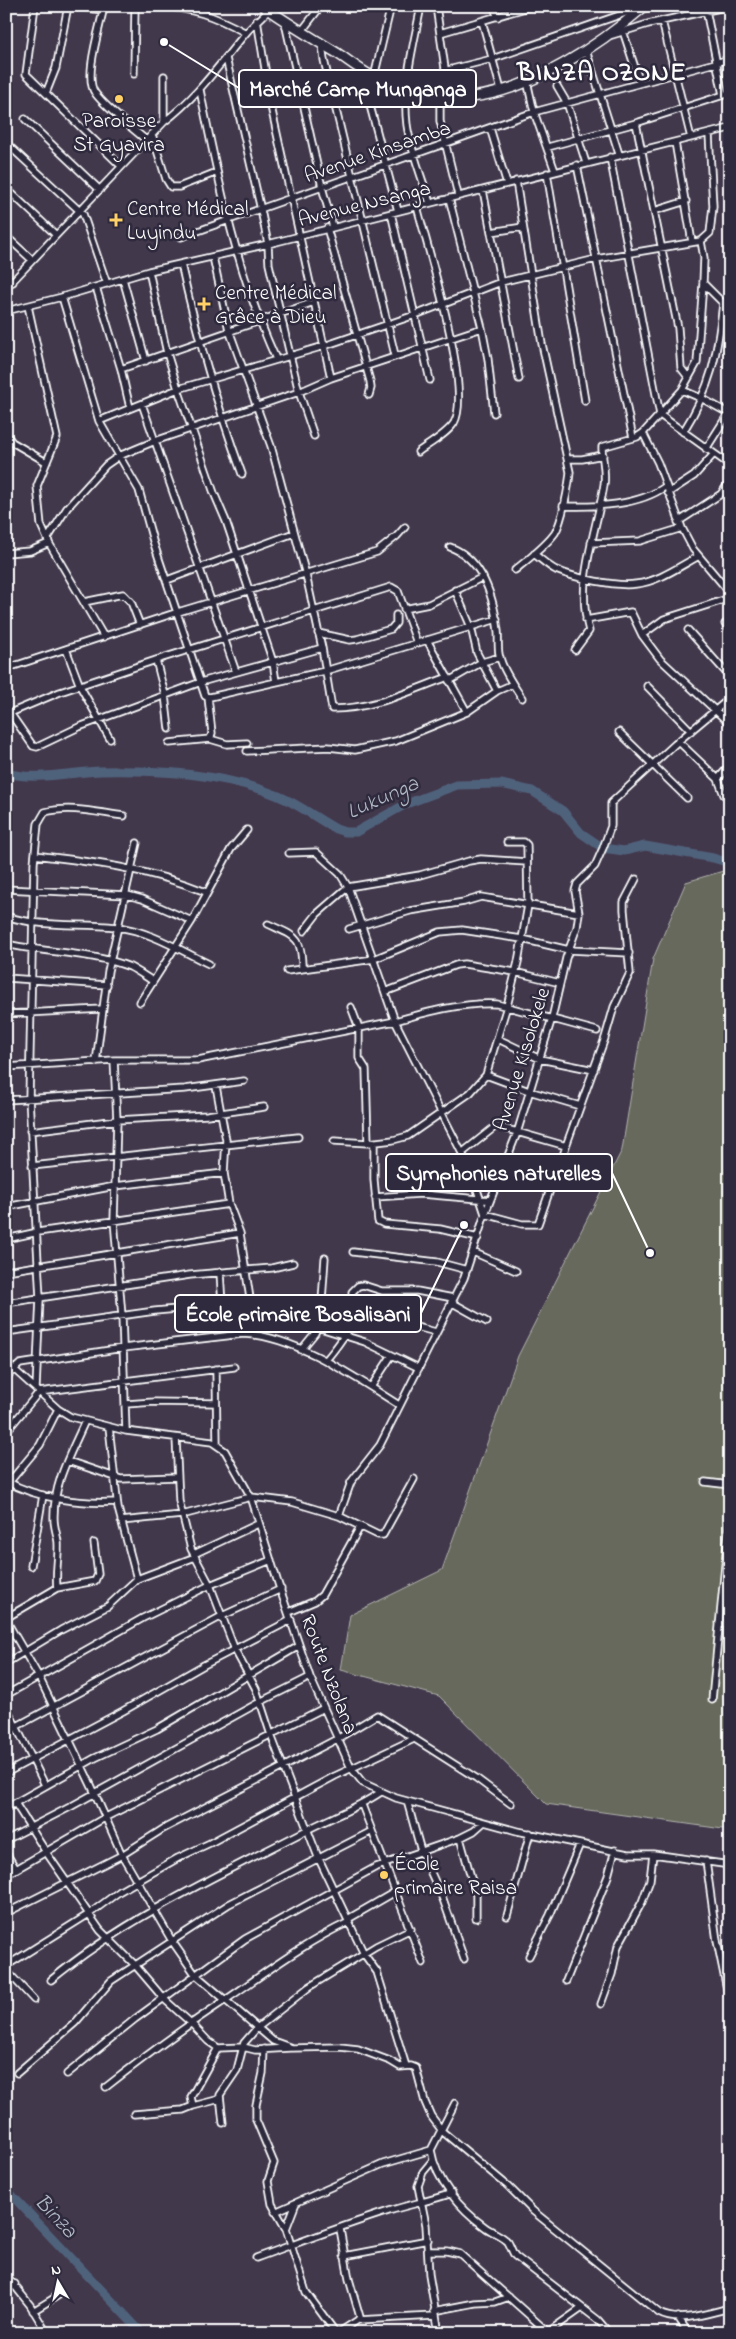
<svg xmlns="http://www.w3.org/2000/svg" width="736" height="2339" font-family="'Indie Flower',sans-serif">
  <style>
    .green { fill: #66695b; stroke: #b2b4ad }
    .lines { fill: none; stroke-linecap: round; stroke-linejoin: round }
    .river { stroke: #50627b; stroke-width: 9 }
    .street-casing { stroke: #fff; stroke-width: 9 }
    .secondary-casing { stroke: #fff; stroke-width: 12 }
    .street { stroke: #2f2a3d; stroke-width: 5.5 }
    .secondary { stroke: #2f2a3d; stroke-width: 9 }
    .poi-dot { fill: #ffd166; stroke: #2f2a3d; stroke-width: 2 }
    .labels { text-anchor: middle; stroke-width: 5; stroke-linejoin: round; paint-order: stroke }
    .poi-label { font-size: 21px; fill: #fff; stroke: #2f2a3d; text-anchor: start }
    .street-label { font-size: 21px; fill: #fff; stroke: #2f2a3d }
    .water-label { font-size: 22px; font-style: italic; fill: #b0b8c4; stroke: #2f2a3d }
    .district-label { font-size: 26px; font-weight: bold; letter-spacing: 1px; fill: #fff; stroke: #2f2a3d }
    .leader { fill: none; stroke: #fff; stroke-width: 2 }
    .callout-dot { fill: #fff; stroke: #2f2a3d; stroke-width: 2 }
    .callout { fill: #2f2a3d; stroke: #fff; stroke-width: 2 }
    .callout-label { font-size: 22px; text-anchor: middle; font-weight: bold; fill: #fff }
  </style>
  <rect width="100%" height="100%" fill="#42384c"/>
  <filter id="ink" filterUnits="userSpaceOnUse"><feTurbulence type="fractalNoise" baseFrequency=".02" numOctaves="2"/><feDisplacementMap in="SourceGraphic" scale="10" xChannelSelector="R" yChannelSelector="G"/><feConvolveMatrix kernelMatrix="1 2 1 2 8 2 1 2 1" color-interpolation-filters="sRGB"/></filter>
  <g filter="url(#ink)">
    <path class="green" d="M 730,869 L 730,1830 L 546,1804 L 439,1696 L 341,1670 L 350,1615 L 442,1570 L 518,1356 L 622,1150 L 653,959 L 686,882 Z"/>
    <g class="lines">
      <path class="river" d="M 6,773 C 34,781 72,772 101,771 C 159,770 222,773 276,795 C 297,803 316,818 336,829 L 345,832 L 356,832 L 406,804 L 457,785 L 501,784 L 532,791 L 563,811 L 581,833 L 603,848 L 624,851 L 645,846 L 713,858 L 730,863
        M 6,2189 L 142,2333"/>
      <defs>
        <path id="street" d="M 35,6 L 26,74 L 121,166
          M 70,6 L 104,10
          M 104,6 C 101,25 83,77 95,93 C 106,108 131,127 146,140
          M 156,6 C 193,8 213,15 246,33
          M 421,6 C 414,44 402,86 407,125 C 411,151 422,178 430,203
          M 436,6 L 449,96
          M 493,6 L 498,17
          M 706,10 L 723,95
          M 257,20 L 272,111 L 331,378
          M 482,21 L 501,90
          M 662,21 L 691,138
          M 285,23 L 322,187 L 333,227
          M 623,31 L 640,83
          M 301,32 L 321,6
          M 440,33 L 532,6
          M 612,35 L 648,24 L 729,6
          M 322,45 L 324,60 L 395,355
          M 586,50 L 619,154
          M 226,58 L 261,210 L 268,244 L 269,264 L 290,355 L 299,392 L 314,436
          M 360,68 L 398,211
          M 444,71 L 492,59 L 640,8
          M 134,74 L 135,6
          M 164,76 L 164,122
          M 374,77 L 391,6
          M 527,81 L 534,112 L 555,171
          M 557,86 L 567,103 L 586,163
          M 200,90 C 219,183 236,271 276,359
          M 46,93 L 56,68 L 68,6
          M 440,94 L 440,121 L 458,195
          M 25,119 L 100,190
          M 636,123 L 678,328 L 681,368 L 688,377
          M 490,128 L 507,184
          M 152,134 L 166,179 L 171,187 L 179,187 L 217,172
          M 675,142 L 692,242
          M 6,143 L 83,214 L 107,284
          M 548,147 L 636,123 L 730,93
          M 610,157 L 660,415 L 730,465
          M 577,165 L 633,438
          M 547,173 L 585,401
          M 6,188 L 56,235
          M 483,190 L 519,379
          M 449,198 L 482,328 L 488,359 L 494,413
          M 417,206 C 427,247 473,391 454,423 C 447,434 429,444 418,452
          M 654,211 L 686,201
          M 391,213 L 430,380
          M 327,228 L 370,381 L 371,388 L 369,395
          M 491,232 L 523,227
          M 6,236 L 32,260
          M 181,237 L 534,112 L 730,59
          M 213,257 L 229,330 L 271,446 L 306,575 L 322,648 L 332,709 C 374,709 409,691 448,677
          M 181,264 C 197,336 217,405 242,474
          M 149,271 L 167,353 L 178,389 L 214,493 L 226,521 L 273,662 L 276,682
          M 6,276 L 13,282
          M 123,279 L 146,361
          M 703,283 L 723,303 L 730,306
          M 96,287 L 121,369 L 130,408
          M 6,288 L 164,122 C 197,97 219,65 245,34 C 253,24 265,16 272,6
          M 62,297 L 99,421 L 139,490 L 153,541 L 205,696 L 210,697 L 325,671 L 497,619
          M 28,306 L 57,437 L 37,486 L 41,525 L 49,543 L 104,637
          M 6,311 L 62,297 L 149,271 L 268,244 L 730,128
          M 121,369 L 314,302
          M 682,390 L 703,399 L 730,414
          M 142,404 L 236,672
          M 99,421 L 178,389 L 324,346 L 415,315 L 501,282 L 596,259 L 701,241 L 710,233 L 713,206 L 709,134
          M 683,432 C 712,386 717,356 723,303
          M 643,433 L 658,463 L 682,528 L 693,549 L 730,593
          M 6,434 L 12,442 L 46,462
          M 706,449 L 730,411
          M 569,459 L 582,459 L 603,455
          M 668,493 L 694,476 L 713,455
          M 563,506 C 596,507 639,506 666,486
          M 678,522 L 721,494 L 730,481
          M 49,543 L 48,538 L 67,508 L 106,465 L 119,456 L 155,441 L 299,392 L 331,378 L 482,328
          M 591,543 L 640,541 L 682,528
          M 450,547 C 483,559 494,599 498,631 C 499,640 497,650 500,658 C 504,672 514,686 522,698
          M 6,553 L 30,551 L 49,543
          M 534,554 C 541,559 548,566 556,570 C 575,578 616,587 636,584 C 658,582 680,566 699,556
          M 515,570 C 528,559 545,547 555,533 C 562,522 569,485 570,472 L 542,344 L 516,181
          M 167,580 L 294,533
          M 455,590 L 471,627 L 477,653 L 497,691
          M 84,602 L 123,594 L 131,602 L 140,625
          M 404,609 L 429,604 L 483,577
          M 586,620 L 631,612 L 642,635 L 660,659 L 730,724
          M 725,624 L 730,630
          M 688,630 L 730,677
          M 318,633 L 350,640 L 357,639 L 391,629 L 396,623 L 396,615
          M 642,635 L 664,619 L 730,598
          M 427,640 L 467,712
          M 322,648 L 201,682 L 79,727 L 37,747 L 33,746 L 10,713 L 60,692 L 156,660 L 391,587 L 398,591 L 417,643
          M 66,649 L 80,686 L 110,739
          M 575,650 L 589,631 C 575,581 596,534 604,485 C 606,473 602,459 602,447 L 637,437 L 643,433 L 682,390 L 697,363 L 703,283 L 704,258 L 701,241
          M 156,660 L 165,695 L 169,729
          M 14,666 L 178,612 L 377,552 L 397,536 L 405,527
          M 449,681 L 482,662 L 500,657
          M 647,686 L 691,731
          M 208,697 L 212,733 L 210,739
          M 619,732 L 687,798
          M 678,741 L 718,779 L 724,795
          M 169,743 L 210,739 L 227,744 L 247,743
          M 247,751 L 328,747 L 355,750 L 396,741 L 467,712 L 497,691 L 513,684
          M 718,779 L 730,765
          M 289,853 L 316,852 L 340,874 L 348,887 L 395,1021 L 471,1171 L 485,1214 L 522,1224 L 538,1224 L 550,1190 L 556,1179 L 566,1146 L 605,1038 L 614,1007 L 630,973 L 624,910 L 624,902 L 636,879
          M 35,855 C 95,862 149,869 206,892
          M 6,889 L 127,895 L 142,899 L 192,921
          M 6,916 C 42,928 79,923 116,927 C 148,930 180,950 209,964
          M 268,924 C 296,937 302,936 302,969
          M 349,929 L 410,911 L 464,902 L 481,897 L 579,913
          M 304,931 L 317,914 L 348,887 L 420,875 L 469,861 L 481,859 L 527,862
          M 6,944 C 46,953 92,952 130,967 C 138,971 146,977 153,981
          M 287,971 L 374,959 L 440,932 L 462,930 L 522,939 L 569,950 L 629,953
          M 6,978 L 107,985
          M 385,992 L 456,965 L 464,964 L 515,972 L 560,983
          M 140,1002 L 192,921 L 231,849 L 247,830
          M 351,1007 L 359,1028 L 359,1058 L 366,1069 L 368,1143
          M 6,1014 L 102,1009
          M 498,1039 L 540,1059 L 594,1070
          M 114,1060 L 117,1120 L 114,1220 L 122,1316 L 126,1431
          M 96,1062 L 108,971 L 137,843
          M 6,1067 L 114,1060 L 198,1060 L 395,1021 C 427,1012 464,1002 497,1004 L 597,1031
          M 486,1075 L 529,1091 L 580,1106
          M 216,1086 L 226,1140 L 224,1173 L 229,1204 L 240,1233 L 251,1305 L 252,1334
          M 6,1100 L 185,1089 L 244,1081
          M 30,1131 L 117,1120 L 207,1115 L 264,1107
          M 334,1141 L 368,1143 L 393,1140 L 408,1136 L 470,1093 L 486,1075 L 507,1006 L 518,962 L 528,905 L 527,845 L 524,842 L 507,842
          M 374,1143 L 374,1180 L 378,1221 L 384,1224 L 440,1229 L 478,1238
          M 462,1153 L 496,1126 L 566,1146
          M 32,1166 L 298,1137
          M 500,1174 L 550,1190
          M 375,1197 L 421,1194 L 490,1200
          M 6,1207 L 115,1186 L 224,1173
          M 6,1239 L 38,1232 L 229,1204
          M 353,1252 L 437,1262 L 467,1270
          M 473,1252 L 516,1271
          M 6,1271 L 240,1233
          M 220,1272 L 222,1305
          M 451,1302 L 487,1322
          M 6,1303 L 190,1275 L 272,1268 L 293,1263
          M 354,1311 L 436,1332
          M 317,1327 L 365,1342 L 419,1368
          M 6,1332 L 155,1311 L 244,1303 L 251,1305
          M 301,1350 L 315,1333 L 321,1315 L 325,1258
          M 326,1360 C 346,1336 355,1324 352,1292 L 358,1286 L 363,1285 L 382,1291 L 417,1291 L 453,1298
          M 6,1362 L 58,1409 L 71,1417 L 126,1431 L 212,1442 L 225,1451 L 251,1497 L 278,1583 L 310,1677 L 351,1768 L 363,1783 L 396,1798 L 517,1831 L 628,1854 L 653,1854 L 730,1865
          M 216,1369 L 217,1445
          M 6,1377 L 20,1364 L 123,1348 L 243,1334 C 294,1335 356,1378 399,1405
          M 371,1387 L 392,1355
          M 36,1389 L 40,1298 L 29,1098 L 34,863 L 38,824 L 45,812 C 71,805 99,813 124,816
          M 126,1404 L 154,1402 L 216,1403
          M 109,1427 L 118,1508 L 137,1579
          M 6,1432 L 39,1392 L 234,1367
          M 176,1438 L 179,1501 L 191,1549 L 210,1585 L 235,1650 L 256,1689 L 271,1735 L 318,1857 L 364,1954 L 377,1972 L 406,2066
          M 68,1461 L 121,1479 L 177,1477
          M 6,1481 C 38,1499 81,1504 117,1502
          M 705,1482 L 730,1485
          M 7,1485 L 40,1445 L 58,1409
          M 339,1516 L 378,1535 L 383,1535 L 414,1479
          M 121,1521 L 182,1515 L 251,1497 L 292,1502 L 339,1516 L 351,1482 L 380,1445 L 464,1278 L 485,1214 L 517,1133 L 552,1018 L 566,958 L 577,927 L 579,913 L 575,891 L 577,884 L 595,866 L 603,848 L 611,826 L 611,803 L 675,744 L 730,698
          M 194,1554 L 258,1524
          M 31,1566 L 43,1495
          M 57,1588 C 55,1572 59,1557 58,1542 C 57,1534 54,1527 54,1519 C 53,1483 71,1453 85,1421
          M 289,1612 L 315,1601 L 322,1595 L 360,1527
          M 6,1618 L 57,1588 L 95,1581 L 98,1574 L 94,1543
          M 6,1620 L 39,1677 L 92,1787 L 122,1855 L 172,1941 L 195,1974 L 273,2041 L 292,2048 L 340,2047 L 358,2049 L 390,2061 L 400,2067 L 411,2066 L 416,2068 L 425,2102 L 431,2116 L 443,2132 L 508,2186 L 533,2211 L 659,2313 C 679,2324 709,2313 730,2308
          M 719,1623 L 730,1624
          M 6,1663 L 61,1630 L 108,1606 L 137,1579 L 195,1557
          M 6,1695 L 143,1618 L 210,1585 L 271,1560
          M 712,1700 L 730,1513
          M 6,1706 L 45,1785
          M 6,1732 L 222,1616 L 281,1589
          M 6,1773 L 123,1711 L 204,1665 L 291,1620
          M 407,1801 L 421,1851 L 443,1899 L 464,1959
          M 15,1803 L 46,1852 L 100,1930 L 135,1965 L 164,1999 L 191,2023 L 208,2041 L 218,2048 L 243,2047 L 255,2050 L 290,2048
          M 362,1805 L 423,1963
          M 6,1808 L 95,1758 L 157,1729 L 299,1646
          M 460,1838 L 476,1895 L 476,1918
          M 6,1840 L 70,1807 L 260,1702 L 310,1677
          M 6,1853 L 16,1869
          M 706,1861 L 717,1941 L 730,2004
          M 6,1875 L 106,1817 L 324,1708
          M 6,1913 L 122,1855 L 163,1829 L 337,1739 L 377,1715 L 476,1778 L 511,1804
          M 507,1916 L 530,1833
          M 348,1919 L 395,1892
          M 529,1956 L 550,1915 L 580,1844
          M 6,1966 L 89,1914 L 120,1891 L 178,1858 L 210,1843 L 335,1776 L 414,1739
          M 6,1970 L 34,2000
          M 51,1980 C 126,1918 217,1876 303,1832 C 329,1818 356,1809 381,1792
          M 566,1981 L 608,1876 L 615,1850
          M 601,2004 L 612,1974 L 618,1946 L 642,1902 L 650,1880 L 653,1854
          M 264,2049 L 263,2073 L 256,2105 L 256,2120 L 274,2163 L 268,2181 L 272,2204 L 286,2229 L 306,2292 L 336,2333
          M 17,2073 L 75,2023 L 111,1981 L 229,1904 L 372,1831
          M 67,2074 L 135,2019 L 245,1939 L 376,1867 L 460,1838 L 474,1831 L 483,1823
          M 106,2087 C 144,2057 183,2028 224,2001 C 265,1973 304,1943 349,1922
          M 193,2106 L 220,2099
          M 134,2114 L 183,2110 L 193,2106 L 191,2097 L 218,2048
          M 223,2123 L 220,2095 L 237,2070 L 244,2043 L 257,2028 L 309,1987 L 376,1946 L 411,1929
          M 431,2150 C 436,2181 460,2209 485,2227 C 493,2233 502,2235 508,2242 C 511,2247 512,2252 515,2256 L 598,2320 L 609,2333
          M 433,2160 L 423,2172 L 418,2186 L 426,2225 L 429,2274 L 439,2333
          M 275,2212 L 383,2164 L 431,2150 L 455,2103
          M 286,2229 L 296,2203
          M 429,2251 L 447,2251 L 460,2254 L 549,2333
          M 344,2256 L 428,2240
          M 256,2258 C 300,2242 345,2225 389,2211 C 410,2204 431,2201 452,2193
          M 6,2275 L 30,2305 L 47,2333
          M 6,2291 L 15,2284
          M 33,2311 L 59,2295
          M 434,2311 L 475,2303 L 495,2302 L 509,2297
          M 678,2317 L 688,2333
          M 358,2320 L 435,2316
          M 548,2332 L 582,2308
          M 338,2333 L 358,2320 L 360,2317 L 349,2279 L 340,2229
          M 524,2333 L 542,2327"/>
        <path id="secondary" d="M 263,6 C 287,23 312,38 337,53 C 352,63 368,76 385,83 C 408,91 447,99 472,97 C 533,90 599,45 645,6"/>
      </defs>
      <use href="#street" class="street-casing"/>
      <use href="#secondary" class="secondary-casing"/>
      <use href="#street" class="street"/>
      <use href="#secondary" class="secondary"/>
    </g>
  </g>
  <g class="poi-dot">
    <circle cx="119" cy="99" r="5"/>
    <path d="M113.5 212.5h5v5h5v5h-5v5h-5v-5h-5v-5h5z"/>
    <path d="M201.5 296.5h5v5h5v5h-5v5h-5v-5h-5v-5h5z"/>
    <circle cx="384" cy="1875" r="5"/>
  </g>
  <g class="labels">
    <g class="poi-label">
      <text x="119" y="127" text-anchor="middle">Paroisse<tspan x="119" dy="24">St Gyavira</tspan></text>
      <text x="127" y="215">Centre Médical<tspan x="127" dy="24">Luyindu</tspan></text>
      <text x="215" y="299">Centre Médical<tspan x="215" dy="24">Grâce à Dieu</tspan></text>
      <text x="394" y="1870">École<tspan x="394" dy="24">primaire Raisa</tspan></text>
    </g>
    <g class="street-label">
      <text transform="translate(377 151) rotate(-19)" y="7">Avenue Kinsamba</text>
      <text transform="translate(364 203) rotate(-14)" y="7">Avenue Nsanga</text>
      <text transform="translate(521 1059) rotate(-73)" y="7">Avenue Kisolokele</text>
      <text transform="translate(330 1674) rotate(69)" y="7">Route Nzolana</text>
    </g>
    <g class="water-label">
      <text transform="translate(382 796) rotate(-24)" y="8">Lukunga</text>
      <text transform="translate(57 2215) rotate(47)" y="8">Binza</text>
    </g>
    <g class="district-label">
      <text x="602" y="80">BINZA OZONE</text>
    </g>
  </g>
  <path class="leader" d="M164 42L239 88M650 1253L612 1173M464 1225L421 1313"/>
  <g class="callout-dot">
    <circle cx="164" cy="42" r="5"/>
    <circle cx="650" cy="1253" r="5"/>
    <circle cx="464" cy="1225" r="5"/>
  </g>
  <g class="callout">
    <rect x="239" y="70" width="237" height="37" rx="5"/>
    <rect x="386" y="1154" width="226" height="37" rx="5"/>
    <rect x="175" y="1295" width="246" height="37" rx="5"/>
  </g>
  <g class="callout-label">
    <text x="358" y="96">Marché Camp Munganga</text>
    <text x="499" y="1180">Symphonies naturelles</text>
    <text x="298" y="1321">École primaire Bosalisani</text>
  </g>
  <rect width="736" height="2339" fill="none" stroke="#2f2a3d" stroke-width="25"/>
  <rect x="12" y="12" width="711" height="2314" fill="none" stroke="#fff" stroke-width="2" filter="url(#ink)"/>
  <g transform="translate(58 2282) rotate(351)" stroke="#2f2a3d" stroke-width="4" paint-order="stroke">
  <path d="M0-4L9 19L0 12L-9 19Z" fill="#ffffff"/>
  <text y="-8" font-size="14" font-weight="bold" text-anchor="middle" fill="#ffffff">N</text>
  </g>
</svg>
